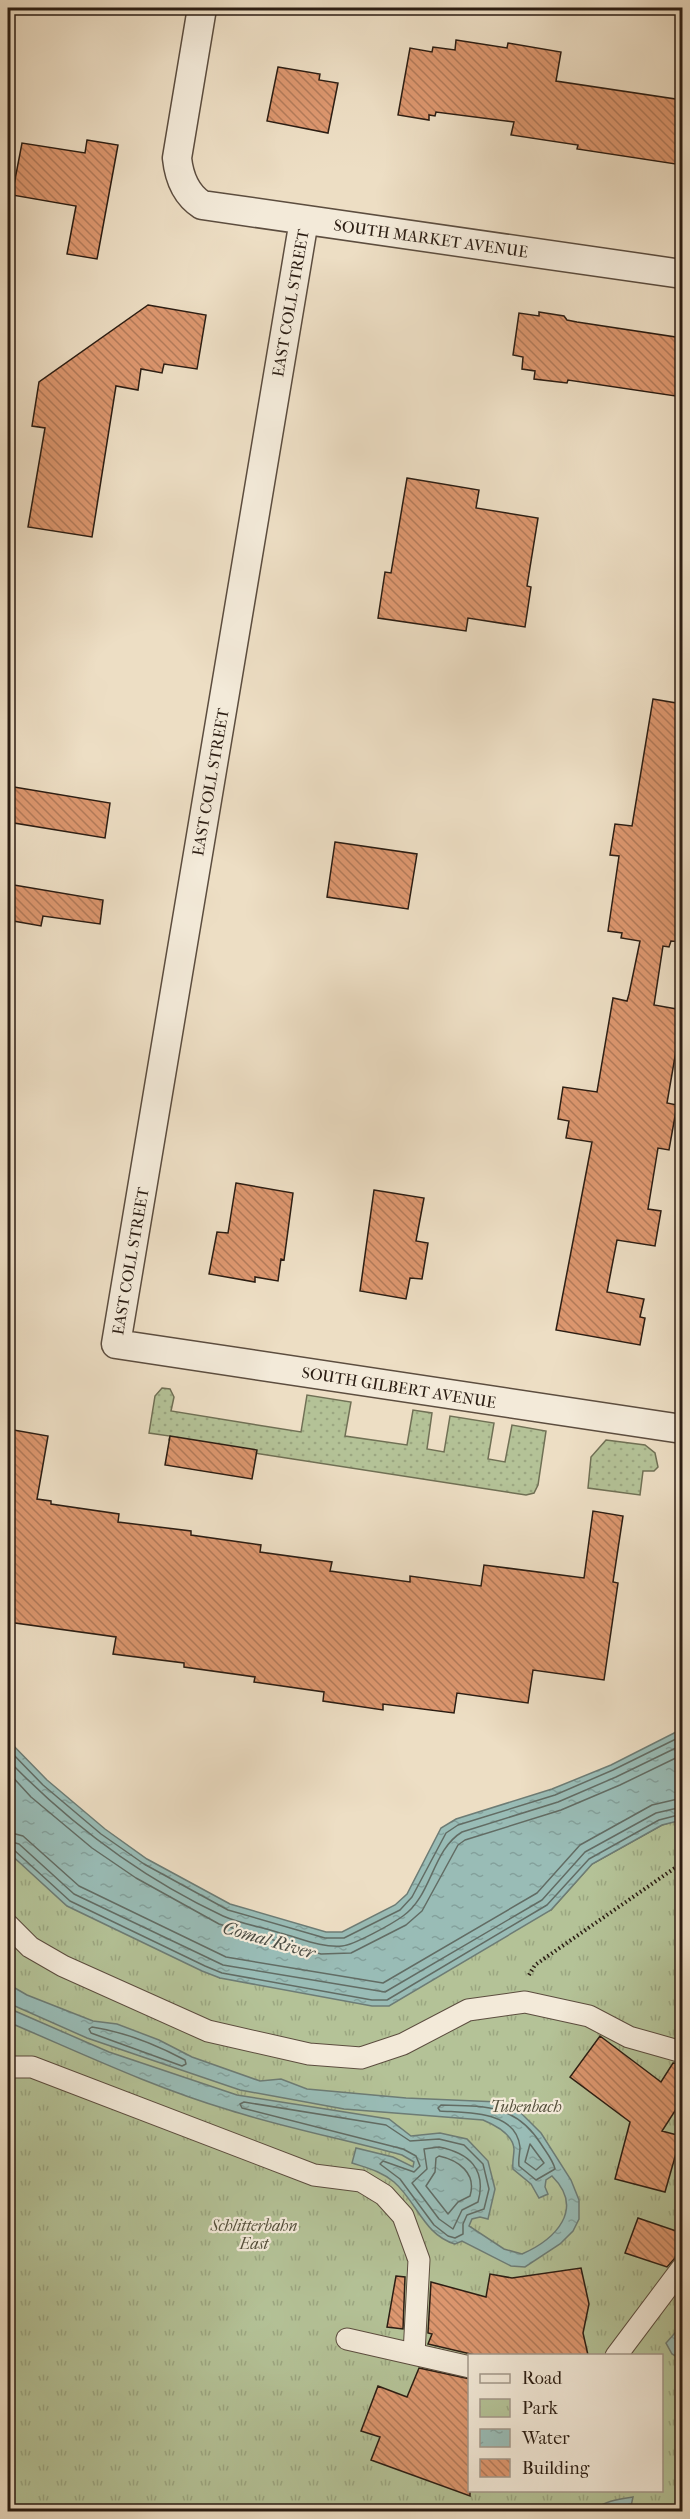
<svg xmlns="http://www.w3.org/2000/svg" width="690" height="2519" font-family="'IM FELL French Canon',serif">
  <style>
    .grass { fill: url(#grass-dots); stroke: #707055; stroke-width: 1.5 }
    .park { fill: url(#park-tufts); stroke: #707055; stroke-width: 1.5; fill-rule: evenodd }
    .water { fill: url(#water-ripples); stroke: #6d7c75; stroke-width: 1.5 }
    .lines { fill: none; stroke-linecap: round; stroke-linejoin: round }
    .shore { stroke: #626c64; stroke-width: 1.5 }
    .building { fill: url(#building-back-hatch); stroke: #2b1d13; stroke-width: 1.5 }
    .pedestrian-casing { stroke: #5c4d3f; stroke-width: 23 }
    .minor-casing { stroke: #5c4d3f; stroke-width: 31 }
    .path { stroke: #2b1d13; stroke-width: 4; stroke-dasharray: 1.5 3; stroke-linecap: butt }
    .pedestrian { stroke: #f3ead9; stroke-width: 21 }
    .minor { stroke: #f3ead9; stroke-width: 28 }
    .labels { text-anchor: middle; stroke-width: 4.5; stroke-linejoin: round; paint-order: stroke }
    .street-label { font-size: 16px; fill: #2b1d13; stroke: #f3ead9 }
    .park-label { font-size: 16px; font-style: italic; fill: #544f3b; stroke: #f3ead9 }
    .water-label { font-size: 18px; font-style: italic; fill: #4c4d44; stroke: #f3ead9 }
  </style>
  <defs>
    <pattern id="grass-dots" width="8" height="8" patternUnits="userSpaceOnUse" patternTransform="scale(1.5)"><rect width="8" height="8" fill="#b4c297"/><path d="M2 2h.1M6 6h.1" fill="none" stroke="#9ba681" stroke-width="1.8" stroke-linecap="round"/></pattern>
    <pattern id="park-tufts" width="24" height="20" patternUnits="userSpaceOnUse" patternTransform="scale(1.5)"><rect width="24" height="20" fill="#b4c297"/><path d="M3 7l-1-3M5 7V3M7 7l1-3M15 17l-1-3M17 17v-4M19 17l1-3" fill="none" stroke="#9ba681"/></pattern>
    <pattern id="water-ripples" width="26" height="14" patternUnits="userSpaceOnUse" patternTransform="scale(1.5)"><rect width="26" height="14" fill="#99bcb6"/><path d="M2 4q2-2 4 0t4 0M15 11q2-2 4 0t4 0" fill="none" stroke="#84a19c"/></pattern>
    <pattern id="building-back-hatch" width="6" height="6" patternUnits="userSpaceOnUse" patternTransform="scale(1.5)"><rect width="6" height="6" fill="#dd976f"/><path d="M-1 5l2 2M0 0l6 6M5-1l2 2" fill="none" stroke="#b37b5a"/></pattern>
  </defs>
  <rect width="100%" height="100%" fill="#eddec4"/>
  <filter id="stains"><feTurbulence type="fractalNoise" baseFrequency=".00333" numOctaves="4"/><feColorMatrix values="0 0 0 0 .2 0 0 0 0 .09 0 0 0 0 .02 0 0 0 .5 -.17"/></filter>
  <radialGradient id="worn" r=".72"><stop offset=".6" stop-color="#630" stop-opacity="0"/><stop offset="1" stop-color="#630" stop-opacity=".3"/></radialGradient>
  <path class="grass" d="M 162,1388 L 170,1389 L 174,1397 L 171,1411 L 301,1432 L 307,1395 L 351,1402 L 345,1436 L 407,1445 L 413,1410 L 432,1413 L 427,1449 L 444,1452 L 450,1416 L 494,1423 L 488,1459 L 505,1462 L 512,1425 L 546,1431 L 538,1485 L 534,1493 L 526,1495 L 169,1440 L 170,1436 L 149,1433 L 155,1396 Z
    M 606,1440 L 645,1445 L 655,1453 L 658,1467 L 654,1471 L 643,1471 L 640,1495 L 588,1488 L 591,1457 Z"/>
  <path class="park" d="M 682,1819 L 682,2511 L 8,2511 L 8,1850 L 220,1978 L 551,1910 L 592,1864 L 662,1825 ZM 470,2356 L 662,2356 L 662,2490 L 470,2490 Z"/>
  <path class="water" d="M 682,1729 L 682,1820 L 662,1825 L 592,1864 L 551,1910 L 389,2006 L 372,2006 L 220,1978 L 202,1971 L 67,1906 L 8,1852 L 8,1740 L 47,1780 L 105,1829 L 147,1859 L 230,1904 L 326,1932 L 342,1932 L 395,1905 L 407,1894 L 441,1828 L 456,1819 L 552,1789 L 611,1765 Z
    M 8,1984 L 27,1995 L 93,2021 L 117,2024 L 159,2040 L 192,2057 L 260,2081 L 281,2079 L 307,2089 L 406,2098 L 499,2102 L 520,2112 L 541,2133 L 571,2180 L 579,2200 L 579,2219 L 573,2231 L 560,2244 L 525,2267 L 511,2266 L 462,2241 L 455,2244 C 424,2235 417,2202 394,2182 C 381,2171 367,2168 352,2163 L 356,2148 L 393,2157 L 413,2167 L 414,2162 L 402,2155 C 344,2139 285,2128 229,2110 C 152,2087 81,2053 8,2022 L 8,2008 L 109,2052 L 237,2095 L 389,2119 L 411,2136 L 440,2133 L 467,2139 L 488,2161 L 495,2189 L 488,2219 L 480,2217 L 472,2219 L 469,2226 L 504,2249 L 522,2254 C 556,2239 585,2209 552,2176 L 546,2180 L 545,2187 L 548,2194 L 539,2198 L 531,2184 L 513,2169 C 512,2162 514,2156 514,2149 C 513,2134 495,2125 483,2120 L 344,2109 L 240,2090 L 87,2038 L 8,2003 Z
    M 682,2325 L 682,2360 L 672,2354 L 666,2343 Z
    M 633,2497 L 630,2511 L 593,2511 C 603,2501 619,2499 633,2497 Z"/>
  <g class="lines">
    <path class="shore" d="M 8,1749 L 43,1785 L 101,1834 L 144,1864 L 228,1910 L 325,1938 L 344,1938 L 400,1910 L 412,1897 L 446,1833 L 458,1825 L 555,1795 L 613,1770 L 682,1736
      M 8,1760 C 70,1824 142,1878 223,1916 C 241,1924 262,1927 280,1933 C 300,1938 321,1948 342,1946 C 354,1945 392,1924 403,1916 C 432,1896 432,1850 462,1832 L 558,1802 L 616,1777 L 682,1745
      M 8,1772 L 31,1797 L 92,1848 L 136,1878 L 219,1924 L 321,1954 L 351,1953 L 406,1925 L 422,1911 L 458,1845 L 465,1840 L 561,1810 L 620,1785 L 682,1755
      M 8,1832 L 23,1836 L 79,1886 L 226,1957 L 383,1983 L 537,1893 L 580,1845 L 652,1805 L 682,1798
      M 8,1841 L 19,1844 L 74,1894 L 223,1965 L 385,1992 L 542,1900 L 585,1852 L 656,1813 L 682,1807
      M 8,1848 L 14,1850 L 70,1901 L 205,1966 L 222,1973 L 372,2000 L 387,2000 L 547,1905 L 589,1859 L 659,1820 L 682,1814
      M 92,2027 C 126,2032 155,2044 185,2060 L 186,2064 L 182,2066 L 91,2033 L 89,2029 Z
      M 244,2102 L 386,2125 L 410,2141 L 439,2139 L 464,2145 L 483,2164 L 489,2189 L 484,2209 L 467,2215 L 463,2224 L 463,2234 L 455,2238 L 448,2236 L 434,2225 L 400,2179 L 380,2164 L 383,2161 L 414,2172 L 420,2166 L 416,2156 L 403,2149 L 242,2108 L 240,2104 Z
      M 441,2105 C 484,2106 516,2104 541,2144 C 546,2152 553,2160 555,2169 L 536,2180 L 519,2166 C 518,2159 520,2153 520,2147 C 516,2110 466,2113 440,2111 L 438,2108 Z
      M 530,2144 L 544,2163 L 536,2170 L 525,2162 Z
      M 439,2147 C 469,2153 487,2169 478,2202 L 462,2210 L 453,2229 L 439,2219 L 412,2183 L 427,2169 L 424,2149 Z
      M 439,2156 C 458,2160 477,2173 470,2196 L 458,2202 L 448,2214 L 426,2186 L 435,2172 L 436,2158 Z"/>
  </g>
  <path class="building" d="M 456,40 L 507,48 L 508,43 L 561,52 L 556,81 L 682,100 L 682,165 L 577,149 L 578,145 L 511,135 L 514,122 L 436,112 L 435,116 L 429,115 L 429,120 L 398,115 L 410,48 L 432,52 L 433,47 L 455,50 Z
    M 278,67 L 320,74 L 319,80 L 338,83 L 328,133 L 267,121 Z
    M 87,140 L 118,145 L 97,259 L 67,254 L 76,206 L 12,195 L 22,143 L 85,153 Z
    M 148,305 L 206,315 L 197,369 L 164,364 L 162,373 L 141,369 L 138,390 L 116,386 L 92,537 L 28,527 L 45,428 L 32,426 L 39,382 Z
    M 539,312 L 564,316 L 567,320 L 577,322 L 682,338 L 682,397 L 568,380 L 567,383 L 534,379 L 535,371 L 522,369 L 523,357 L 513,355 L 519,313 L 539,316 Z
    M 407,478 L 479,490 L 476,508 L 538,518 L 527,586 L 531,587 L 525,627 L 468,618 L 466,631 L 378,618 L 385,572 L 391,573 Z
    M 653,699 L 682,704 L 682,942 L 671,941 L 669,947 L 663,946 L 654,1005 L 682,1010 L 682,1016 L 667,1103 L 677,1105 L 669,1150 L 658,1148 L 648,1209 L 661,1211 L 655,1246 L 617,1240 L 607,1292 L 644,1299 L 640,1317 L 645,1318 L 640,1345 L 556,1330 L 592,1142 L 566,1138 L 569,1121 L 558,1119 L 563,1087 L 597,1092 L 613,998 L 627,1001 L 629,994 L 640,941 L 621,938 L 622,933 L 608,931 L 619,856 L 610,855 L 615,824 L 632,826 Z
    M 8,786 L 110,803 L 105,838 L 8,822 Z
    M 335,842 L 417,854 L 408,909 L 327,897 Z
    M 8,884 L 103,900 L 100,924 L 43,916 L 41,926 L 8,920 Z
    M 236,1183 L 293,1193 L 284,1260 L 281,1259 L 278,1281 L 255,1277 L 255,1282 L 209,1274 L 217,1232 L 228,1233 Z
    M 374,1190 L 424,1198 L 416,1241 L 428,1243 L 422,1279 L 410,1278 L 406,1299 L 360,1291 Z
    M 8,1429 L 48,1436 L 37,1499 L 51,1501 L 51,1504 L 119,1514 L 118,1522 L 191,1531 L 191,1535 L 261,1545 L 260,1552 L 332,1562 L 330,1571 L 410,1582 L 410,1576 L 481,1586 L 484,1565 L 584,1578 L 593,1511 L 623,1516 L 613,1582 L 618,1583 L 604,1680 L 533,1670 L 528,1703 L 457,1693 L 454,1713 L 383,1704 L 383,1710 L 323,1701 L 324,1692 L 254,1682 L 255,1677 L 184,1667 L 184,1663 L 113,1654 L 116,1637 L 8,1622 Z
    M 170,1436 L 257,1450 L 252,1479 L 165,1465 Z
    M 600,2036 L 661,2082 L 673,2063 L 682,2064 L 682,2100 L 662,2131 L 681,2136 L 665,2192 L 615,2179 L 630,2122 L 570,2077 Z
    M 638,2218 L 682,2233 L 675,2258 L 667,2267 L 625,2253 Z
    M 581,2268 L 589,2304 L 583,2333 L 588,2355 L 475,2355 L 428,2344 L 432,2334 L 428,2333 L 431,2282 L 486,2297 L 490,2274 L 512,2278 Z
    M 396,2276 L 405,2277 L 403,2329 L 387,2327 Z
    M 419,2368 L 470,2379 L 470,2496 L 371,2460 L 380,2437 L 361,2431 L 378,2386 L 407,2397 Z"/>
  <g class="lines">
    <defs>
      <path id="pedestrian" d="M 8,1925 L 30,1947 L 63,1966 L 208,2031 L 309,2054 L 361,2058 L 403,2044 L 468,2010 L 525,2002 L 589,2016 L 629,2037 L 682,2052
        M 8,2067 L 32,2067 L 314,2175 L 361,2181 L 384,2195 L 403,2216 L 419,2260 L 414,2354
        M 347,2339 L 470,2367
        M 616,2356 L 682,2268"/>
      <path id="minor" d="M 202,8 L 177,158 C 179,177 185,194 202,205 L 682,274
        M 304,220 L 116,1344 L 682,1429"/>
    </defs>
    <use href="#pedestrian" class="pedestrian-casing"/>
    <use href="#minor" class="minor-casing"/>
    <path class="path" d="M 529,1975 L 535,1965 L 682,1863"/>
    <use href="#pedestrian" class="pedestrian"/>
    <use href="#minor" class="minor"/>
  </g>
  <g class="labels">
    <g class="street-label">
      <text transform="translate(431 238) rotate(8)" y="6">SOUTH MARKET AVENUE</text>
      <text transform="translate(290 303) rotate(-80)" y="6">EAST COLL STREET</text>
      <text transform="translate(210 782) rotate(-80)" y="6">EAST COLL STREET</text>
      <text transform="translate(130 1261) rotate(-80)" y="6">EAST COLL STREET</text>
      <text transform="translate(399 1387) rotate(9)" y="6">SOUTH GILBERT AVENUE</text>
    </g>
    <g class="park-label">
      <text x="526" y="2112">Tubenbach</text>
      <text x="254" y="2231">Schlitterbahn<tspan x="254" dy="18">East</tspan></text>
    </g>
    <g class="water-label">
      <text transform="translate(269 1940) rotate(16)" y="6">Comal River</text>
    </g>
  </g>
  <rect width="690" height="2519" fill="none" stroke="#eddec4" stroke-width="30"/>
  <rect x="9" y="9" width="672" height="2501" fill="none" stroke="#2b1d13" stroke-width="3"/>
  <rect x="15" y="15" width="660" height="2489" fill="none" stroke="#2b1d13" stroke-width="1.5"/>
  <rect x="468" y="2354" width="195" height="138" fill="#f3ead9" stroke="#a3988a" stroke-width="1.5"/>
  <rect x="480" y="2374" width="30" height="9" fill="#f3ead9" stroke="#a3988a" stroke-width="1.5"/>
  <text x="522" y="2384" font-size="18" fill="#2b1d13">Road</text>
  <rect x="480" y="2399" width="30" height="18" fill="url(#park-tufts)" stroke="#a3988a" stroke-width="1.5"/>
  <text x="522" y="2414" font-size="18" fill="#2b1d13">Park</text>
  <rect x="480" y="2429" width="30" height="18" fill="url(#water-ripples)" stroke="#a3988a" stroke-width="1.5"/>
  <text x="522" y="2444" font-size="18" fill="#2b1d13">Water</text>
  <rect x="480" y="2459" width="30" height="18" fill="url(#building-back-hatch)" stroke="#a3988a" stroke-width="1.5"/>
  <text x="522" y="2474" font-size="18" fill="#2b1d13">Building</text>
  <rect width="100%" height="100%" filter="url(#stains)"/>
  <rect width="100%" height="100%" fill="url(#worn)"/>
</svg>
